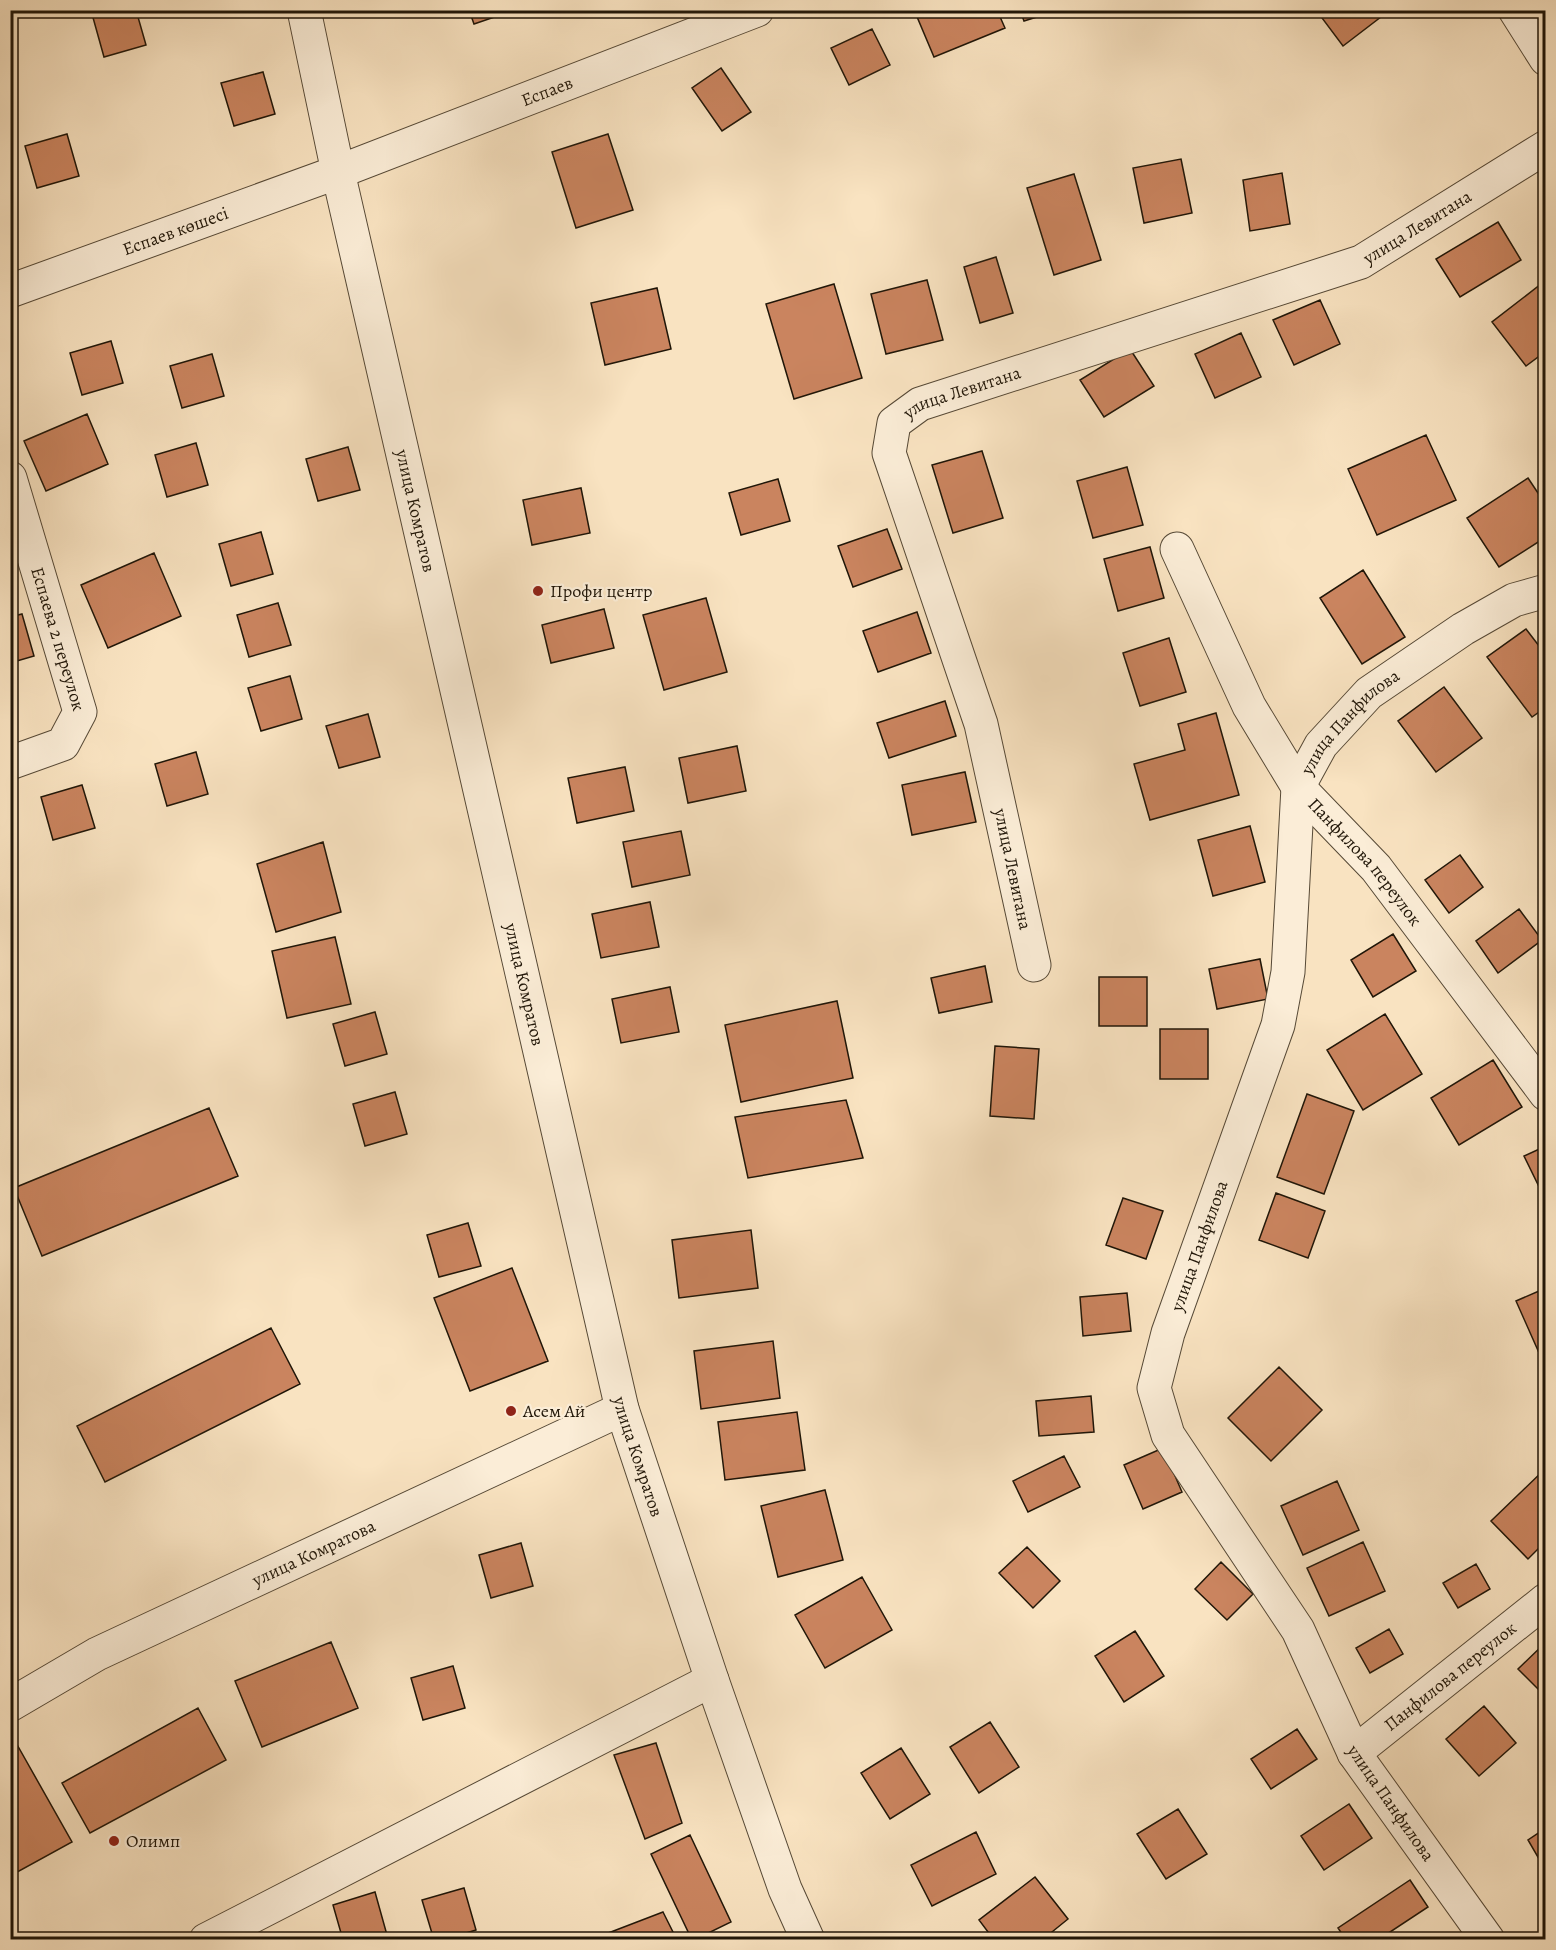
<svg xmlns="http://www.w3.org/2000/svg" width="1556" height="1950" font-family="Alegreya,serif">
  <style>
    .building { fill: #ca845f; stroke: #201608; stroke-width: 1.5 }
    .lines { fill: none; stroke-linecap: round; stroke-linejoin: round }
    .minor-casing { stroke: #564936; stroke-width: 35 }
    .minor { stroke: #fbedd7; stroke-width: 33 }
    .poi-dot { fill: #8f2418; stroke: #fbedd7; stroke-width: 2 }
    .labels { text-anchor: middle; stroke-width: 4.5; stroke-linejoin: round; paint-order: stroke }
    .street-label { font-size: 18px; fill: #201608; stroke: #fbedd7 }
    .poi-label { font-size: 18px; fill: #201608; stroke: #fbedd7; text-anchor: start }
  </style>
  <rect width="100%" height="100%" fill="#f9e3c1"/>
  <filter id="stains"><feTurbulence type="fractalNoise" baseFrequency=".00333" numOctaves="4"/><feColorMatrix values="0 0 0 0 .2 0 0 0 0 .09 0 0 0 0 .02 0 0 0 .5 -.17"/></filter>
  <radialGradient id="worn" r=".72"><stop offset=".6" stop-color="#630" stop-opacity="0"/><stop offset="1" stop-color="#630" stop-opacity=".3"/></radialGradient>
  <path class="building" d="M 106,10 L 136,10 L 146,45 L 104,57 L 92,14 Z
    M 469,10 L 515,10 L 474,24 Z
    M 919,10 L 997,10 L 1005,28 L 934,57 L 915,12 Z
    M 1020,10 L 1053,10 L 1053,12 L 1024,21 Z
    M 1324,10 L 1390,10 L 1343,46 L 1319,14 Z
    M 872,29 L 890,65 L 849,85 L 831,48 Z
    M 721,68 L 751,112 L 722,131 L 692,88 Z
    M 263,72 L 275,114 L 234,126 L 221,83 Z
    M 67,134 L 79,176 L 37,188 L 25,146 Z
    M 608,134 L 633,210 L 576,228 L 552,152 Z
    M 1181,159 L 1192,213 L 1144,223 L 1133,168 Z
    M 1282,173 L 1290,224 L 1250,231 L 1243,180 Z
    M 1074,174 L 1101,260 L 1054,275 L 1027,188 Z
    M 1498,222 L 1521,260 L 1460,297 L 1436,259 Z
    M 996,257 L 1013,313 L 980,323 L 964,267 Z
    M 927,280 L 943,340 L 886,354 L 871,294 Z
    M 834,284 L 862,378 L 794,399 L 766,304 Z
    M 1541,284 L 1546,289 L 1546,351 L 1526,366 L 1492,322 Z
    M 657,288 L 671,349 L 605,365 L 591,303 Z
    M 1320,300 L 1340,344 L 1294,365 L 1273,320 Z
    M 1241,333 L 1261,377 L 1215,398 L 1195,354 Z
    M 111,341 L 123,383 L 82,395 L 70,353 Z
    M 1130,349 L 1154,386 L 1104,417 L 1080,380 Z
    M 212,354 L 224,396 L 182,408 L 170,366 Z
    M 87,414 L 108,464 L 46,491 L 24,441 Z
    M 1426,435 L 1456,500 L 1377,535 L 1348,469 Z
    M 196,443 L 208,485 L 167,497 L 155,455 Z
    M 348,447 L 360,490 L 318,501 L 306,459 Z
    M 982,451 L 1003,518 L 953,533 L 932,465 Z
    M 1127,467 L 1143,525 L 1093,538 L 1077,481 Z
    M 1528,478 L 1546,505 L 1546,537 L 1499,567 L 1467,518 Z
    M 778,479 L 790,521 L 741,535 L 729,493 Z
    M 581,488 L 590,533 L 532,545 L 523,500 Z
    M 887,529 L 902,569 L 853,587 L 838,546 Z
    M 261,532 L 273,574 L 231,586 L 219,544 Z
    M 1150,547 L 1164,598 L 1118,611 L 1104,559 Z
    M 154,553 L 181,616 L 108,648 L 81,585 Z
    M 1363,570 L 1405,637 L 1362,664 L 1320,598 Z
    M 706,598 L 727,672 L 664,690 L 643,615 Z
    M 278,603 L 291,645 L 249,657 L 237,615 Z
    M 604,609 L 614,648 L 551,663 L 542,625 Z
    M 917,612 L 931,653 L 878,672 L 863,631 Z
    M 22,614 L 34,656 L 10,663 L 10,617 Z
    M 1526,629 L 1546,655 L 1546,707 L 1532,717 L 1487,657 Z
    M 1169,638 L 1186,692 L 1140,706 L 1123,653 Z
    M 290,676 L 302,719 L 261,731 L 248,688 Z
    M 1444,687 L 1482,738 L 1436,772 L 1398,721 Z
    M 945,701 L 956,736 L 889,758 L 877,723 Z
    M 1216,713 L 1239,795 L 1150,820 L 1134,764 L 1185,750 L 1178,724 Z
    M 368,714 L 380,757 L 339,768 L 326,726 Z
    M 737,746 L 746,791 L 688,803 L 679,758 Z
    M 196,752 L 208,794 L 167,806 L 155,764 Z
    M 625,767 L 634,811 L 577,823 L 568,778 Z
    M 965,772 L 976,822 L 912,835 L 902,785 Z
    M 82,785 L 95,828 L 53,840 L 41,797 Z
    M 1250,826 L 1265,882 L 1213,896 L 1198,840 Z
    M 681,831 L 690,875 L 632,887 L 623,842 Z
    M 323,842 L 341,912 L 276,932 L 257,864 Z
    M 1460,855 L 1483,887 L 1449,913 L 1425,880 Z
    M 650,902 L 659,947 L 601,958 L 592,914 Z
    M 1519,909 L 1542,940 L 1498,973 L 1476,941 Z
    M 1393,934 L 1416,971 L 1373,997 L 1351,960 Z
    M 335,937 L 351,1004 L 287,1018 L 272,951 Z
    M 1260,959 L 1268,999 L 1217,1009 L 1209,969 Z
    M 985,966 L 992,1002 L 939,1013 L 931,978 Z
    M 1099,977 L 1147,977 L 1147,1026 L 1099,1026 Z
    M 670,987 L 679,1032 L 621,1043 L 612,999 Z
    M 837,1001 L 853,1078 L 741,1102 L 725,1025 Z
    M 375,1012 L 387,1054 L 345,1066 L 333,1024 Z
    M 1385,1014 L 1422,1074 L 1363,1110 L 1327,1050 Z
    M 1160,1029 L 1208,1029 L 1208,1079 L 1160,1079 Z
    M 995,1046 L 1039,1049 L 1034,1119 L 990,1116 Z
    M 1493,1060 L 1522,1107 L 1459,1145 L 1431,1098 Z
    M 395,1092 L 407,1134 L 365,1146 L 353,1104 Z
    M 1307,1094 L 1354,1111 L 1324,1194 L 1277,1177 Z
    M 846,1100 L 863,1158 L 748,1178 L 735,1117 Z
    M 209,1108 L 238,1176 L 42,1256 L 14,1188 Z
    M 1546,1146 L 1546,1201 L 1524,1156 Z
    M 1276,1193 L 1325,1211 L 1308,1258 L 1259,1240 Z
    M 1123,1198 L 1163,1211 L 1146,1259 L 1106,1245 Z
    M 468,1223 L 481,1266 L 439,1277 L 427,1235 Z
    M 751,1230 L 758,1288 L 679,1298 L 672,1240 Z
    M 512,1268 L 548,1361 L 470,1391 L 434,1298 Z
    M 1546,1288 L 1546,1352 L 1540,1355 L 1516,1301 Z
    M 1127,1293 L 1131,1331 L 1083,1336 L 1080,1297 Z
    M 271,1328 L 300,1384 L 105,1482 L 77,1426 Z
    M 773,1341 L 780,1398 L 701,1409 L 694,1351 Z
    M 1279,1367 L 1322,1410 L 1271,1461 L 1228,1418 Z
    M 1091,1396 L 1094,1432 L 1039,1436 L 1036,1401 Z
    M 797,1412 L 805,1470 L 725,1480 L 718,1422 Z
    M 1163,1448 L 1182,1492 L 1143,1509 L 1124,1465 Z
    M 1064,1456 L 1080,1487 L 1028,1512 L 1013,1481 Z
    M 1546,1468 L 1546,1541 L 1528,1559 L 1491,1521 Z
    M 1337,1481 L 1359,1530 L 1303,1555 L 1281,1506 Z
    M 825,1490 L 843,1560 L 778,1577 L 761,1506 Z
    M 1363,1542 L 1385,1591 L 1329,1616 L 1307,1568 Z
    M 521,1543 L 533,1586 L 491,1598 L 479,1555 Z
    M 1027,1547 L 1060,1581 L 1033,1608 L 999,1573 Z
    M 1221,1562 L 1253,1594 L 1227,1620 L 1195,1589 Z
    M 1476,1564 L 1490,1589 L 1458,1608 L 1443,1583 Z
    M 862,1577 L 892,1630 L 825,1668 L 795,1615 Z
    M 1389,1629 L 1403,1654 L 1370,1673 L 1356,1648 Z
    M 1135,1631 L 1164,1676 L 1124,1702 L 1095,1656 Z
    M 331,1642 L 358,1708 L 262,1747 L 235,1681 Z
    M 1546,1642 L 1546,1697 L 1518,1669 Z
    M 453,1666 L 465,1708 L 423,1720 L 411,1678 Z
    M 1484,1706 L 1516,1743 L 1479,1776 L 1446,1739 Z
    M 198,1708 L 226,1760 L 90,1833 L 62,1783 Z
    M 990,1722 L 1019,1767 L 979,1793 L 950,1747 Z
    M 1297,1729 L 1317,1759 L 1271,1789 L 1251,1759 Z
    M 15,1741 L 72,1842 L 10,1876 L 10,1743 Z
    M 656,1743 L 682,1823 L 645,1839 L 614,1755 Z
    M 901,1748 L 930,1794 L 890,1819 L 861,1773 Z
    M 1349,1804 L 1372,1838 L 1324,1870 L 1301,1836 Z
    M 1178,1809 L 1207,1854 L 1166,1879 L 1137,1834 Z
    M 1546,1828 L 1546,1871 L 1528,1840 Z
    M 976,1832 L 996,1874 L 932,1906 L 911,1865 Z
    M 690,1835 L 731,1922 L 694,1940 L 692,1940 L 651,1854 Z
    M 1035,1877 L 1068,1919 L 1042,1940 L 994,1940 L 979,1920 Z
    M 1410,1880 L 1428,1907 L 1378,1940 L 1346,1940 L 1338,1928 Z
    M 464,1888 L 476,1930 L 443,1940 L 434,1940 L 422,1900 Z
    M 375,1892 L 387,1935 L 370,1940 L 343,1940 L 333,1905 Z
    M 663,1912 L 677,1940 L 590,1940 Z"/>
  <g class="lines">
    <defs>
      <g id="minor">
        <path id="s1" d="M 304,10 L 338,172 L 622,1409 L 712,1680 L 785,1889 L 808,1940"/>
        <path d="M 1515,10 L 1546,59"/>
        <path id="s2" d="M 10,291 L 338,172 L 757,10"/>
        <path id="s3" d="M 10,478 L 80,712 L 63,744 L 10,763"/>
        <path id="s4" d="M 1177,549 L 1249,706 L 1298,787 L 1376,868 L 1546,1094"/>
        <path id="s5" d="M 1034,965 L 981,724 L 889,453 L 894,423 L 920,404 L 1361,262 L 1546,147"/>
        <path id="s6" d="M 10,1705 L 97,1654 L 622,1409"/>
        <path id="s7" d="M 1354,1753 L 1546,1600"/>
        <path d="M 206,1940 L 712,1680"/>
        <path id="s8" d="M 1488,1940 L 1354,1753 L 1298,1630 L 1168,1435 L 1154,1388 L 1168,1333 L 1278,1025 L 1288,972 L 1298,787 L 1321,745 L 1369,693 L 1463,629 L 1514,600 L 1546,591"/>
      </g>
    </defs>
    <use href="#minor" class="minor-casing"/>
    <use href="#minor" class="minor"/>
  </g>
  <g class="poi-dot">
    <circle cx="538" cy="591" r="6"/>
    <circle cx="511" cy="1411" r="6"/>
    <circle cx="114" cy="1841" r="6"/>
  </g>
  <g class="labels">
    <g class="street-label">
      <text dy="6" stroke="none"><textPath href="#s2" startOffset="573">Еспаев</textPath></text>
      <text dy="6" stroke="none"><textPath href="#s5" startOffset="1125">улица Левитана</textPath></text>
      <text dy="6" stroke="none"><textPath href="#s2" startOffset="176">Еспаев көшесі</textPath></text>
      <text dy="6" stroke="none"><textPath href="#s5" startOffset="639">улица Левитана</textPath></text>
      <text dy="6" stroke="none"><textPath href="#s1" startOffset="513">улица Комратов</textPath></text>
      <text dy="6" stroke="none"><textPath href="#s3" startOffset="168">Еспаева 2 переулок</textPath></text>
      <text dy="6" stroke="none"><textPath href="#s8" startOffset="1356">улица Панфилова</textPath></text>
      <text dy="6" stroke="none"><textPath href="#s4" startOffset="368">Панфилова переулок</textPath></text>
      <text transform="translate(1013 869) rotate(78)" y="6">улица Левитана</text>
      <text dy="6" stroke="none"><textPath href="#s1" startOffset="999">улица Комратов</textPath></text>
      <text dy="6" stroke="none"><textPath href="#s8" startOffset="798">улица Панфилова</textPath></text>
      <text dy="6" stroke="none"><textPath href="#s1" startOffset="1485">улица Комратов</textPath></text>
      <text dy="6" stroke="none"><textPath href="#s6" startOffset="340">улица Комратова</textPath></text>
      <text dy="6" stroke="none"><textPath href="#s7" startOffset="123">Панфилова переулок</textPath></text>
      <text transform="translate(1391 1803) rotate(55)" y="6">улица Панфилова</text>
    </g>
    <g class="poi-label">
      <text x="550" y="597">Профи центр</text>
      <text x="523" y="1417">Асем Ай</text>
      <text x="126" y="1847">Олимп</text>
    </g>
  </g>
  <rect width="1556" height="1950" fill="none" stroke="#f9e3c1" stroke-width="36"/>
  <rect x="12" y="12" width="1532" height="1926" fill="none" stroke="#201608" stroke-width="3"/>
  <rect x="18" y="18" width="1520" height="1914" fill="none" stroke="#201608" stroke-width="1.5"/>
  <rect width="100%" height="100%" filter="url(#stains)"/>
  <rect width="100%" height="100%" fill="url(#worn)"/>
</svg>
